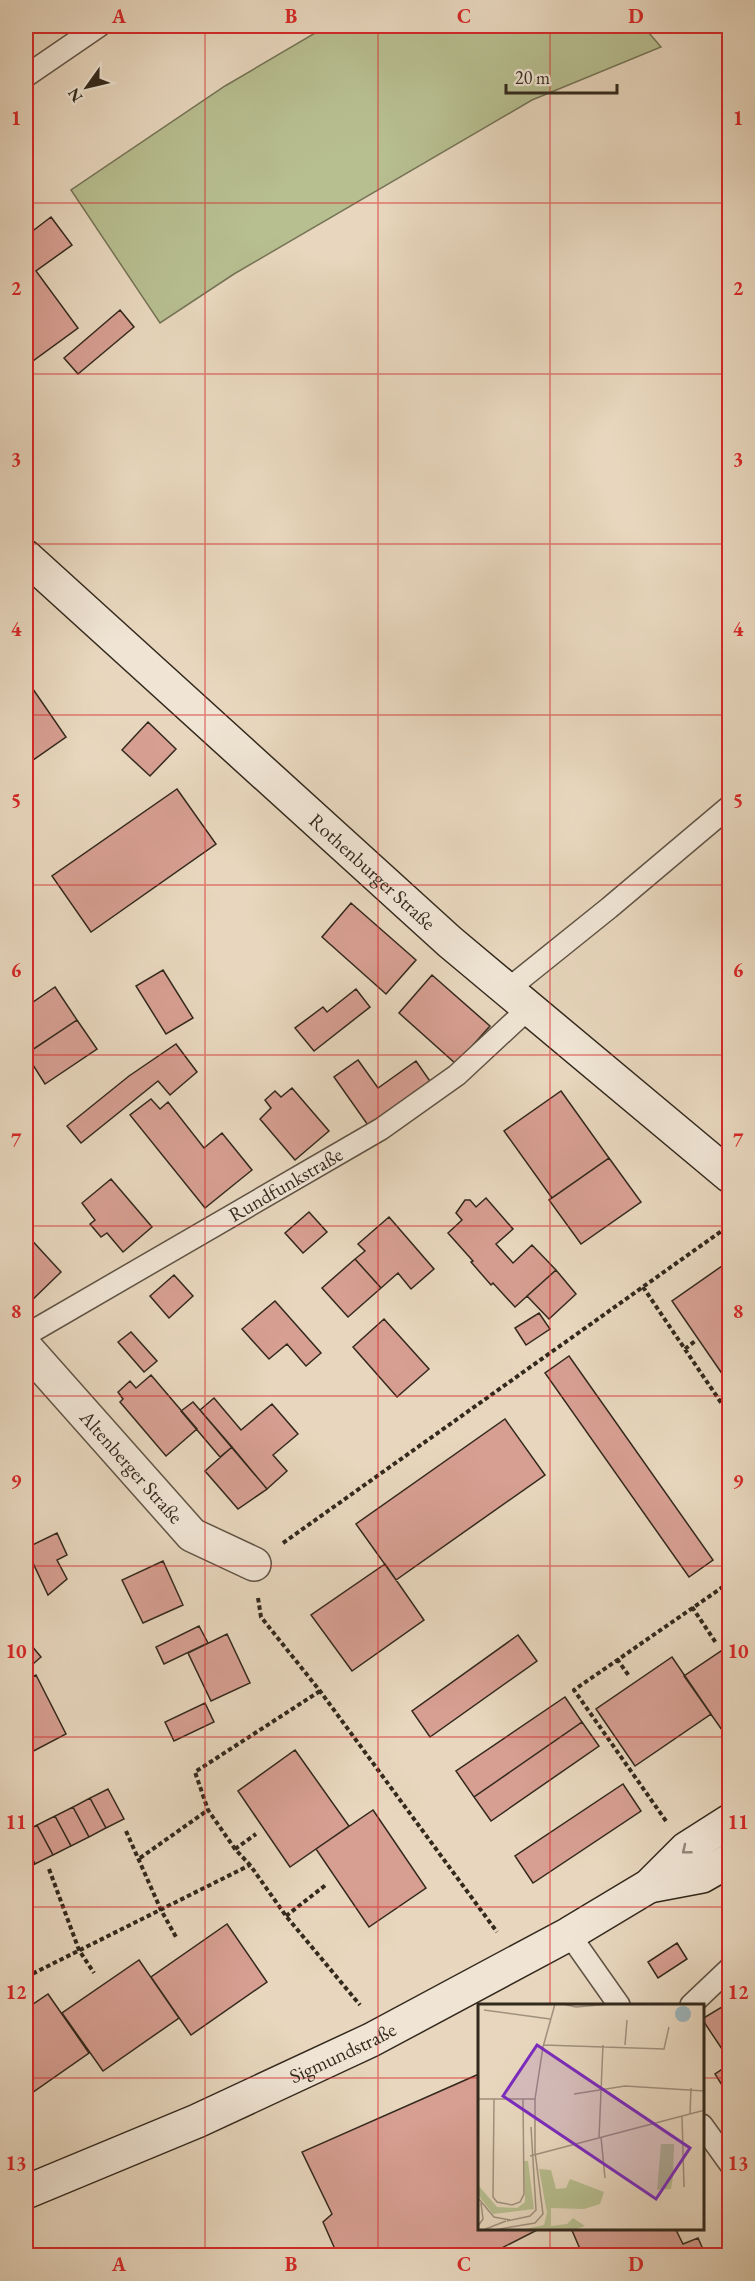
<svg xmlns="http://www.w3.org/2000/svg" width="755" height="2281" font-family="'EB Garamond',serif">
  <style>
    .green { fill: #b7be90; stroke: #757456; stroke-width: 1.5 }
    .building { fill: #d79f92; stroke: #33291d; stroke-width: 1.5 }
    .lines { fill: none; stroke-linecap: round; stroke-linejoin: round }
    .lane-casing { stroke: #605445; stroke-width: 24 }
    .street-casing { stroke: #605445; stroke-width: 36 }
    .secondary-casing { stroke: #33291d; stroke-width: 36 }
    .path { stroke: #33291d; stroke-width: 4; stroke-dasharray: 4.5 3; stroke-linecap: butt }
    .lane { stroke: #f0e5d5; stroke-width: 21 }
    .street { stroke: #f0e5d5; stroke-width: 33 }
    .secondary { stroke: #f0e5d5; stroke-width: 33 }
    .oneway { stroke: #928779 }
    .grid { fill: none; stroke: #d62828; stroke-width: 1.5; stroke-opacity: 0.55 }
    .labels { text-anchor: middle; stroke-width: 5; stroke-linejoin: round; paint-order: stroke }
    .street-label { font-size: 20px; fill: #33291d; stroke: #f0e5d5 }
    .inset-road { fill: none; stroke: #a0917e; stroke-width: 1.5 }
    .view { fill: #7b2cbf; fill-opacity: 0.15; stroke: #7b2cbf; stroke-width: 3 }
    .inset-edge { fill: none; stroke: #33291d; stroke-width: 3 }
    .neatline { fill: none; stroke: #d62828; stroke-width: 2 }
    .grid-label { font-size: 20px; text-anchor: middle; font-weight: bold; fill: #d62828 }
  </style>
  <rect width="100%" height="100%" fill="#e8d7be"/>
  <filter id="stains"><feTurbulence type="fractalNoise" baseFrequency=".00333" numOctaves="4"/><feColorMatrix values="0 0 0 0 .2 0 0 0 0 .09 0 0 0 0 .02 0 0 0 .5 -.17"/></filter>
  <radialGradient id="worn" r=".72"><stop offset=".6" stop-color="#630" stop-opacity="0"/><stop offset="1" stop-color="#630" stop-opacity=".3"/></radialGradient>
  <path class="green" d="M 327,26 L 643,26 L 661,47 L 532,100 L 234,274 L 160,323 L 71,190 L 225,86 Z"/>
  <path class="building" d="M 51,217 L 72,245 L 36,271 L 78,328 L 26,366 L 26,236 Z
    M 120,310 L 134,327 L 78,374 L 64,358 Z
    M 26,679 L 66,737 L 26,765 Z
    M 148,722 L 176,749 L 150,776 L 122,750 Z
    M 177,789 L 216,844 L 91,932 L 52,876 Z
    M 351,903 L 416,960 L 386,994 L 322,937 Z
    M 26,954 L 32,965 L 26,969 Z
    M 163,970 L 193,1018 L 166,1034 L 136,986 Z
    M 432,975 L 490,1026 L 456,1064 L 399,1013 Z
    M 55,987 L 77,1020 L 26,1054 L 26,1007 Z
    M 356,989 L 370,1007 L 314,1051 L 295,1028 L 323,1007 L 327,1012 Z
    M 77,1020 L 97,1049 L 45,1084 L 26,1054 Z
    M 176,1044 L 197,1072 L 170,1095 L 158,1081 L 81,1143 L 67,1126 L 129,1076 Z
    M 358,1060 L 378,1088 L 416,1061 L 432,1084 L 370,1128 L 334,1077 Z
    M 292,1088 L 329,1131 L 295,1160 L 260,1119 L 271,1108 L 265,1100 L 275,1091 L 281,1097 Z
    M 561,1091 L 609,1158 L 552,1198 L 504,1131 Z
    M 151,1099 L 160,1109 L 168,1102 L 204,1148 L 222,1133 L 252,1170 L 205,1208 L 130,1115 Z
    M 609,1158 L 641,1202 L 581,1244 L 549,1200 Z
    M 111,1179 L 152,1227 L 123,1252 L 107,1233 L 101,1237 L 90,1224 L 95,1220 L 82,1203 Z
    M 26,1197 L 33,1205 L 26,1212 Z
    M 486,1198 L 513,1229 L 496,1244 L 513,1263 L 532,1245 L 556,1270 L 515,1307 L 493,1283 L 491,1285 L 471,1262 L 473,1261 L 448,1233 L 462,1220 L 456,1213 L 465,1200 L 470,1200 L 476,1207 Z
    M 309,1212 L 327,1232 L 303,1253 L 285,1233 Z
    M 389,1217 L 434,1269 L 411,1289 L 398,1273 L 381,1288 L 355,1259 L 365,1251 L 358,1244 Z
    M 26,1234 L 61,1272 L 26,1306 Z
    M 355,1259 L 381,1288 L 348,1317 L 322,1288 Z
    M 722,1266 L 730,1277 L 730,1375 L 725,1378 L 672,1301 Z
    M 556,1270 L 576,1294 L 549,1319 L 527,1296 Z
    M 174,1275 L 193,1296 L 169,1318 L 150,1296 Z
    M 275,1301 L 321,1353 L 306,1366 L 287,1344 L 269,1359 L 242,1329 Z
    M 539,1313 L 550,1329 L 526,1345 L 515,1328 Z
    M 384,1319 L 429,1369 L 397,1397 L 353,1347 Z
    M 131,1332 L 157,1361 L 144,1372 L 118,1342 Z
    M 569,1356 L 713,1560 L 689,1577 L 545,1373 Z
    M 151,1375 L 197,1429 L 166,1456 L 120,1402 L 123,1399 L 118,1392 L 130,1381 L 136,1388 Z
    M 214,1398 L 241,1430 L 272,1404 L 298,1434 L 273,1455 L 287,1471 L 267,1489 L 200,1410 Z
    M 193,1402 L 232,1447 L 220,1457 L 181,1411 Z
    M 505,1419 L 545,1475 L 396,1580 L 356,1524 Z
    M 232,1447 L 267,1489 L 238,1509 L 205,1471 Z
    M 57,1533 L 67,1555 L 57,1560 L 67,1579 L 48,1595 L 26,1548 Z
    M 163,1561 L 183,1605 L 143,1623 L 122,1580 Z
    M 385,1564 L 424,1620 L 352,1671 L 311,1615 Z
    M 199,1626 L 208,1643 L 164,1664 L 156,1647 Z
    M 227,1634 L 250,1683 L 211,1701 L 188,1653 Z
    M 518,1635 L 537,1661 L 430,1737 L 412,1711 Z
    M 26,1639 L 41,1657 L 26,1670 Z
    M 730,1645 L 730,1725 L 722,1730 L 684,1676 Z
    M 672,1657 L 711,1714 L 635,1766 L 596,1709 Z
    M 36,1675 L 66,1734 L 26,1755 L 26,1680 Z
    M 565,1697 L 582,1722 L 474,1797 L 456,1771 Z
    M 205,1703 L 214,1722 L 174,1741 L 165,1722 Z
    M 582,1722 L 599,1746 L 491,1821 L 474,1797 Z
    M 295,1750 L 349,1826 L 290,1867 L 238,1791 Z
    M 623,1784 L 641,1811 L 533,1883 L 515,1856 Z
    M 108,1789 L 124,1819 L 106,1828 L 90,1798 Z
    M 90,1798 L 106,1828 L 89,1837 L 73,1807 Z
    M 73,1807 L 89,1837 L 71,1846 L 55,1816 Z
    M 373,1810 L 426,1888 L 369,1927 L 316,1849 Z
    M 55,1816 L 71,1846 L 53,1855 L 37,1825 Z
    M 37,1825 L 53,1855 L 35,1864 L 26,1846 L 26,1831 Z
    M 26,1846 L 35,1864 L 26,1869 Z
    M 227,1924 L 267,1982 L 191,2035 L 151,1977 Z
    M 677,1943 L 687,1959 L 658,1978 L 648,1962 Z
    M 139,1960 L 179,2018 L 103,2071 L 62,2013 Z
    M 48,1994 L 89,2053 L 26,2097 L 26,2009 Z
    M 730,2002 L 730,2061 L 702,2019 Z
    M 730,2064 L 730,2098 L 715,2074 Z
    M 479,2074 L 479,2228 L 541,2228 L 486,2256 L 338,2256 L 323,2222 L 332,2214 L 302,2152 Z
    M 571,2228 L 675,2228 L 683,2244 L 698,2238 L 706,2256 L 583,2256 Z"/>
  <g class="lines">
    <defs>
      <g id="lane">
        <path d="M 26,76 L 99,26"/>
        <path d="M 507,990 L 609,908 L 730,806"/>
        <path id="s1" d="M 26,1335 L 381,1129 L 457,1075 L 528,1009"/>
        <path d="M 569,1934 L 619,2005"/>
        <path d="M 691,2005 L 730,1968"/>
        <path d="M 702,2125 L 730,2164"/>
      </g>
      <g id="street">
        <path id="s2" d="M 26,1348 L 192,1535 L 254,1564"/>
      </g>
      <g id="secondary">
        <path id="s3" d="M 26,557 L 450,942 L 730,1176"/>
        <path d="M 649,1886 L 702,1876 L 730,1860"/>
        <path id="s4" d="M 26,2192 L 197,2121 L 371,2040 L 569,1934 L 649,1886 L 686,1849 L 730,1821"/>
      </g>
    </defs>
    <use href="#lane" class="lane-casing"/>
    <use href="#street" class="street-casing"/>
    <use href="#secondary" class="secondary-casing"/>
    <path class="path" d="M 643,1287 L 730,1416
      M 685,1349 L 695,1341
      M 283,1543 L 730,1225
      M 258,1598 L 261,1617 L 320,1691 L 497,1932
      M 692,1607 L 716,1643
      M 617,1659 L 629,1676
      M 320,1691 L 195,1772 L 208,1810 L 235,1849 L 250,1865 L 286,1916 L 360,2005
      M 666,1821 L 574,1690 L 730,1582
      M 126,1831 L 161,1910 L 176,1937
      M 235,1849 L 256,1834
      M 140,1858 L 208,1810
      M 49,1869 L 79,1950 L 94,1973
      M 286,1916 L 327,1884
      M 26,1977 L 250,1865"/>
    <use href="#lane" class="lane"/>
    <use href="#street" class="street"/>
    <use href="#secondary" class="secondary"/>
  </g>
  <defs><path id="oneway-chevron" d="M-2-3.5L2.5 0L-2 3.5" fill="none" stroke-width="1.6" stroke-linecap="round" stroke-linejoin="round" transform="scale(1.5)"/></defs>
  <use class="oneway" href="#oneway-chevron" transform="translate(686 1850) rotate(141)"/>
  <path class="grid" d="M 205,26 L 205,2256M 378,26 L 378,2256M 550,26 L 550,2005M 26,203 L 730,203M 26,374 L 730,374M 26,544 L 730,544M 26,715 L 730,715M 26,885 L 730,885M 26,1055 L 730,1055M 26,1226 L 730,1226M 26,1396 L 730,1396M 26,1566 L 730,1566M 26,1737 L 730,1737M 26,1907 L 730,1907M 26,2078 L 479,2078M 702,2078 L 730,2078M 550,2228 L 550,2256"/>
  <g class="labels">
    <g class="street-label">
      <text dy="7" stroke="none"><textPath href="#s3" startOffset="468">Rothenburger Straße</textPath></text>
      <text dy="7" stroke="none"><textPath href="#s1" startOffset="300">Rundfunkstraße</textPath></text>
      <text dy="7" stroke="none"><textPath href="#s2" startOffset="159">Altenberger Straße</textPath></text>
      <text dy="7" stroke="none"><textPath href="#s4" startOffset="346">Sigmundstraße</textPath></text>
    </g>
  </g>
  <g transform="translate(478 2004)">
    <rect width="226" height="226" fill="#e8d7be"/>
    <path d="M 183,140 L 196,140 L 195,173 L 193,185 L 179,186 ZM 46,157 L 50,157 L 56,205 L 15,210 L 0,191 L 0,181 L 19,203 L 39,204 L 47,198 ZM 61,165 L 73,166 L 78,185 L 88,184 L 92,175 L 126,188 L 122,200 L 106,205 L 73,204 L 73,222 L 89,220 L 95,214 L 107,222 L 96,226 L 42,226 L 66,221 L 69,209 Z" fill="#b7be90"/>
    <path d="M197 10a8 8 0 1 1 16 0a8 8 0 1 1-16 0Z" fill="#9eb6bd"/>
    <path class="inset-road" d="M 85,0 L 98,3 L 132,0M 6,6 L 72,15M 65,41 L 186,45 L 191,23M 147,41 L 149,16M 96,90 L 147,82 L 227,87M 0,95 L 57,95M 16,95 L 15,193 L 19,198 L 34,201 L 42,198 L 46,190 L 45,95M 212,110 L 213,84M 204,112 L 206,183M 123,133 L 127,174M 121,134 L 125,41M 52,152 L 227,106M 0,194 L 16,213 L 32,216M 29,217 L 52,212 L 58,206 L 53,123M 0,222 L 5,215 L 3,199M 5,226 L 28,217M 16,226 L 57,219 L 65,210 L 57,148 L 57,95 L 65,43 L 77,0"/>
    <path class="view" d="M 59,41 L 212,144 L 178,195 L 25,92 Z"/>
    <rect width="226" height="226" class="inset-edge"/>
  </g>
  <rect width="755" height="2281" fill="none" stroke="#e8d7be" stroke-width="66"/>
  <g transform="translate(87 87) rotate(236)" stroke="#f0e5d5" stroke-width="4.5" paint-order="stroke">
  <path d="M0-4.5L10 22L0 15L-10 22Z" fill="#33291d"/>
  <text y="-9" font-size="16" font-weight="bold" text-anchor="middle" fill="#33291d">N</text>
  </g>
  <path d="M506 84v9h111v-9" fill="none" stroke="#33291d" stroke-width="3"/>
  <text x="515" y="84" font-size="18" fill="#33291d" stroke="#f0e5d5" stroke-width="4.5" paint-order="stroke">20 m</text>
  <rect x="33" y="33" width="689" height="2215" class="neatline"/>
  <g class="grid-label">
    <text x="119" y="23">A</text>
    <text x="291" y="23">B</text>
    <text x="464" y="23">C</text>
    <text x="636" y="23">D</text>
    <text x="16" y="125">1</text>
    <text x="738" y="125">1</text>
    <text x="16" y="295">2</text>
    <text x="738" y="295">2</text>
    <text x="16" y="466">3</text>
    <text x="738" y="466">3</text>
    <text x="16" y="636">4</text>
    <text x="738" y="636">4</text>
    <text x="16" y="807">5</text>
    <text x="738" y="807">5</text>
    <text x="16" y="977">6</text>
    <text x="738" y="977">6</text>
    <text x="16" y="1147">7</text>
    <text x="738" y="1147">7</text>
    <text x="16" y="1318">8</text>
    <text x="738" y="1318">8</text>
    <text x="16" y="1488">9</text>
    <text x="738" y="1488">9</text>
    <text x="16" y="1658">10</text>
    <text x="738" y="1658">10</text>
    <text x="16" y="1829">11</text>
    <text x="738" y="1829">11</text>
    <text x="16" y="1999">12</text>
    <text x="738" y="1999">12</text>
    <text x="16" y="2170">13</text>
    <text x="738" y="2170">13</text>
    <text x="119" y="2271">A</text>
    <text x="291" y="2271">B</text>
    <text x="464" y="2271">C</text>
    <text x="636" y="2271">D</text>
  </g>
  <rect width="100%" height="100%" filter="url(#stains)"/>
  <rect width="100%" height="100%" fill="url(#worn)"/>
</svg>
